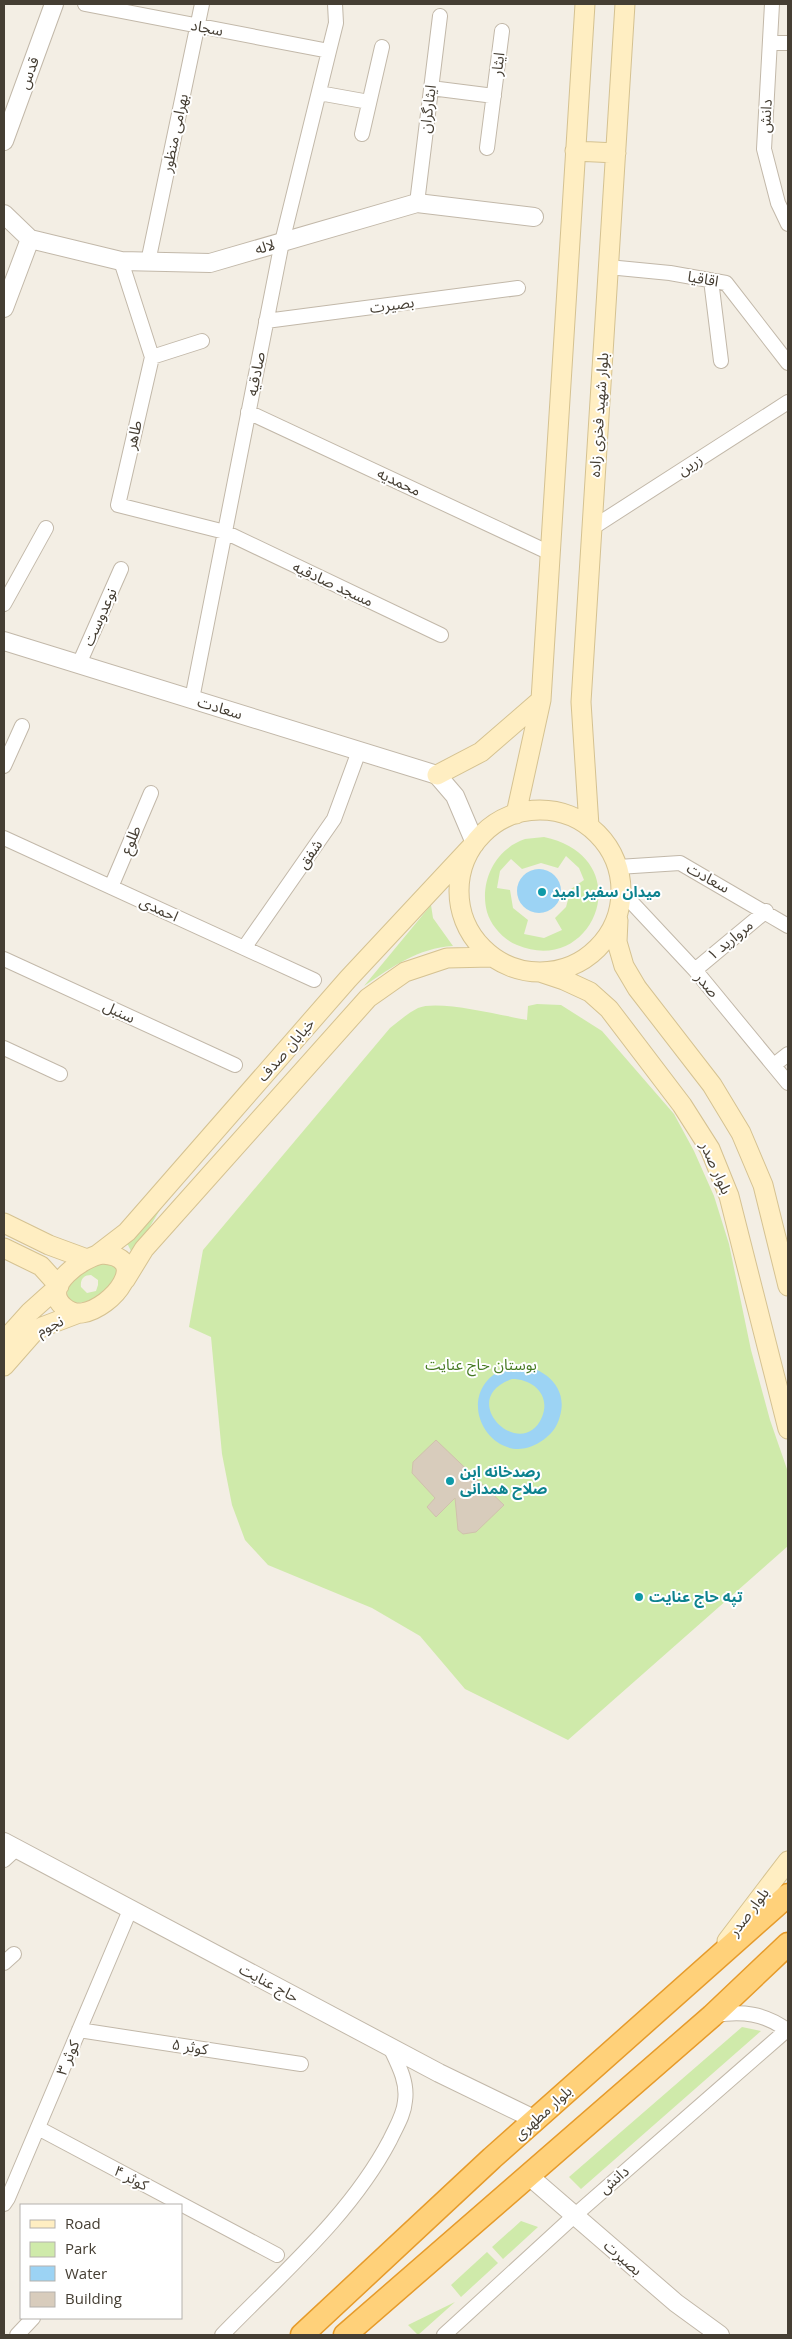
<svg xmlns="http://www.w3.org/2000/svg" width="792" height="2339" font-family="'Open Sans','Noto Sans Arabic',sans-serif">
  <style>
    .green { fill: #cfeaaa; fill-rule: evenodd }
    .water { fill: #9cd3f4; fill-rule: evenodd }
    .building { fill: #d8ccbc; stroke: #d0c1ac }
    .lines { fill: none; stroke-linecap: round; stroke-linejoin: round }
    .minor-casing { stroke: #c2b8a9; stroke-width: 16 }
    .tertiary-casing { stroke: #c2b8a9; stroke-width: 20 }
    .secondary-casing { stroke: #d5c291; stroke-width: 21 }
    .trunk-casing { stroke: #e69b2b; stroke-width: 25 }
    .minor { stroke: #fff; stroke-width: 14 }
    .tertiary { stroke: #fff; stroke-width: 18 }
    .secondary { stroke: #ffeec2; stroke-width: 19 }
    .trunk { stroke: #ffd17a; stroke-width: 22 }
    .culture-dot { fill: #0f9aa8; stroke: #fff; stroke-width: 2 }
    .labels { text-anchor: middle; stroke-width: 4; stroke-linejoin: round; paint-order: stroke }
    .street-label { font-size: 15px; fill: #453e33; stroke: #fff }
    .culture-label { font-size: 15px; font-weight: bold; fill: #0d838f; stroke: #fff; text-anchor: start }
    .park-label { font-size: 15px; fill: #477a24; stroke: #fff }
  </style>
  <rect width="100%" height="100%" fill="#f3eee4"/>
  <path class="green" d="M 544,837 C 641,858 594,978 517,945 C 504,940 491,926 487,912 C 479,882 495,849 525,839 C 531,838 538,838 544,837 ZM 566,856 L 579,868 L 584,880 L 571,889 L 566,907 L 555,918 L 562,930 L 544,938 L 524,934 L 528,920 L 513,908 L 510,890 L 497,888 L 500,871 L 511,859 L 522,869 L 541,863 L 558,868 Z
    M 431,905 L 433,918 L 453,946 C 418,948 392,967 364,986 Z
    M 537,1004 L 561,1005 L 602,1031 L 674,1114 L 694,1151 L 714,1196 L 729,1244 L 751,1350 L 770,1420 L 788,1472 L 788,1546 L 568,1740 L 465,1689 L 420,1636 L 372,1608 L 268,1565 L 245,1540 L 232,1505 L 222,1454 L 211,1337 L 189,1327 L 203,1250 L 390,1028 C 399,1021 408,1013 418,1008 C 438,999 504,1016 527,1020 L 528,1006 Z
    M 161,1208 L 133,1255 L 128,1245 L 121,1245 Z
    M 111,1262 L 119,1272 C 113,1285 111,1287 99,1295 C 60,1322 49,1271 111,1262 ZM 91,1275 L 98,1280 L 98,1285 L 96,1291 L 87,1293 L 81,1287 C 80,1279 84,1275 91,1275 Z
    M 742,2027 L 761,2031 L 581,2189 L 569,2177 Z
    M 521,2221 L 538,2227 L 503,2259 L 492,2247 Z
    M 487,2252 L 498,2263 L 461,2297 L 451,2285 Z
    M 455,2302 L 418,2335 L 408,2325 Z"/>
  <path class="water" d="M517 891a22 22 0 1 1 44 0a22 22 0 1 1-44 0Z
    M 515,1364 C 541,1366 569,1385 560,1416 C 557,1428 550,1436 540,1442 C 491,1474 442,1386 515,1364 ZM 512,1379 C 533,1379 551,1395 542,1417 C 522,1464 454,1399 512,1379 Z"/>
  <path class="building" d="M 436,1440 L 504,1505 L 476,1532 L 463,1534 L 458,1530 L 455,1498 L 436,1517 L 427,1507 L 435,1498 L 412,1473 L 413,1462 Z"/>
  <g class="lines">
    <defs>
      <path id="minor" d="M 85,4 L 329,51
        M 772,4 L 764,149 L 778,203 L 788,224
        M 771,43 L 788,43
        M 431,88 L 494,96
        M 319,93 L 369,102
        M 362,134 L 382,47
        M 487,148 L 502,31
        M 417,203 L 440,16
        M 121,261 L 152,357 L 118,505 L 225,532 L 441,635
        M 148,262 L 202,4
        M 608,267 L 670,273 L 726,283 L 788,363
        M 711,280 L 721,361
        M 266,321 L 518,288
        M 152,357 L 202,341
        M 248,412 L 550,553
        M 592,528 L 788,402
        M 4,604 L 46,528
        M 79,664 L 121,569
        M 192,699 L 282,242 L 329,51 L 336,23 L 335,4
        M 4,766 L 22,726
        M 4,838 L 314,980
        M 618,867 L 680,863 L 788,926
        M 111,887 L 151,793
        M 622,892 L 695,970 L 788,1083
        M 244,948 L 334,819 L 359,751
        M 4,959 L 235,1065
        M 695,970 L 766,911
        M 4,1048 L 60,1074
        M 774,1065 L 788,1054
        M 4,1860 L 16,1849
        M 4,1963 L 14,1954
        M 715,2015 C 742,2011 764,2013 787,2030
        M 79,2030 L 301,2064
        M 38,2128 L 277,2255
        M 4,2204 L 8,2198 L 130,1910
        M 17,2335 L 33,2318
        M 222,2335 C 281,2274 350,2216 390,2140 C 396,2127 404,2115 405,2101 C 408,2082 398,2064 390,2047
        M 444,2335 L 574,2216 L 788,2029"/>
      <path id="tertiary" d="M 4,141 L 54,4
        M 4,214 L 30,239 L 121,261 L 210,263 L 417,203 L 534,217
        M 4,308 L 30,239
        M 4,641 L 437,775 L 455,796 L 475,843
        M 4,1842 L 439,2073 L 536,2120
        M 529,2176 L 676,2303 L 720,2335"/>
      <path id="secondary" d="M 575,151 L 616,153
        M 437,775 L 481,752 L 541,700
        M459 891a81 81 0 1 1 162 0a81 81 0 1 1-162 0Z
        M 516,814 L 541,700 L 585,4
        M 589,826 L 581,702 L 625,4
        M 618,920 L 617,942 L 624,966 L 637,988 L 712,1085 L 741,1133 L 763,1185 L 788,1286
        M 540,972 L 564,980 L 590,992 L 609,1009 L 682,1105 L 710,1149 L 729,1196 L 788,1429
        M 4,1223 L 49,1245 L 87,1259
        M 4,1248 L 41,1266 L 59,1286 L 30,1312 L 4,1341
        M 103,1254 C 152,1258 113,1308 82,1313 C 75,1314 70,1312 64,1307 C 39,1287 84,1256 103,1254 Z
        M 97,1255 L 127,1232 L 348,979 L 475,843
        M 125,1280 L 144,1249 L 368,998 L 405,972 L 447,958 L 492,957
        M 4,1366 L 33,1333 L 42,1327 L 79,1313
        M 727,1941 L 788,1861"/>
      <path id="trunk" d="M 302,2335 L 492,2158 L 788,1895
        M 345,2335 L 712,2016 L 788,1944"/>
    </defs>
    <use href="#minor" class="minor-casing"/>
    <use href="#tertiary" class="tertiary-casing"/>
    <use href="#secondary" class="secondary-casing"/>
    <use href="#trunk" class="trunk-casing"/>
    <use href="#minor" class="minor"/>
    <use href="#tertiary" class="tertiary"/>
    <use href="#secondary" class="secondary"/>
    <use href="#trunk" class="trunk"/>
  </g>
  <g class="culture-dot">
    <circle cx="542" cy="892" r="5"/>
    <circle cx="450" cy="1481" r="5"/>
    <circle cx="639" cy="1597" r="5"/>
  </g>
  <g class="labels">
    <g class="street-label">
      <text transform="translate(207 28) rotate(11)" y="5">سجاد</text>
      <text transform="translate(498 64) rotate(-83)" y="5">ایثار</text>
      <text transform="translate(29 73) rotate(-70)" y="5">قدس</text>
      <text transform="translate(428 109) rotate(-83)" y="5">ایثارگران</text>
      <text transform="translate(766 116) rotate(-87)" y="5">دانش</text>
      <text transform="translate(175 133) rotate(-78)" y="5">بهرامی منظور</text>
      <text transform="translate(265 247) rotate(-16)" y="5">لاله</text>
      <text transform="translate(703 279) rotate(10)" y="5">اقاقیا</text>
      <text transform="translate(392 305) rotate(-8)" y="5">بصیرت</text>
      <text transform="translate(256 374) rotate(-79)" y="5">صادقیه</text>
      <text transform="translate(599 415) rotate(-86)" y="5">بلوار شهید فخری زاده</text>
      <text transform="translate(134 435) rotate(-77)" y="5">طاهر</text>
      <text transform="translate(690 465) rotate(-33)" y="5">زرین</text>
      <text transform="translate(399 482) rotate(25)" y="5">محمدیه</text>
      <text transform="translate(333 584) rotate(25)" y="5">مسجد صادقیه</text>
      <text transform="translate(100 617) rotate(-66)" y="5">نوعدوست</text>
      <text transform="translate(220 708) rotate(17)" y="5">سعادت</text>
      <text transform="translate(131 840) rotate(-67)" y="5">طلوع</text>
      <text transform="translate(310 854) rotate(-55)" y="5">شفق</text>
      <text transform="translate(708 878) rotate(29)" y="5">سعادت</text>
      <text transform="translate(159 909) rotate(25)" y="5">احمدی</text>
      <text transform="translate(730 940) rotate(-39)" y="5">مروارید ۱</text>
      <text transform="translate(707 985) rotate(50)" y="5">صدر</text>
      <text transform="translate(119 1012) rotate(25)" y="5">سنبل</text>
      <text transform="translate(286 1050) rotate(-49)" y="5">خیابان صدف</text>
      <text transform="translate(716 1168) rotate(66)" y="5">بلوار صدر</text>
      <text transform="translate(50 1326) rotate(-26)" y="5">نجوم</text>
      <text transform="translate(749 1912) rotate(-53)" y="5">بلوار صدر</text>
      <text transform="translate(269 1983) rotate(28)" y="5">حاج عنایت</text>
      <text transform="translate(190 2047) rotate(9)" y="5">کوثر ۵</text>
      <text transform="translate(68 2058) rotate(-67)" y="5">کوثر ۳</text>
      <text transform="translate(543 2113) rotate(-42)" y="5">بلوار مطهری</text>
      <text transform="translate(131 2178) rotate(28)" y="5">کوثر ۴</text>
      <text transform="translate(614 2180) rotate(-41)" y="5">دانش</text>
      <text transform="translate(623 2258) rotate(41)" y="5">بصیرت</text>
    </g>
    <g class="culture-label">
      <text x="552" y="897">میدان سفیر امید</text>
      <text x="460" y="1477">رصدخانه ابن<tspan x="460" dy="17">صلاح همدانی</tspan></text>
      <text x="649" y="1602">تپه حاج عنایت</text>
    </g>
    <g class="park-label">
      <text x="481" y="1370">بوستان حاج عنایت</text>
    </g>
  </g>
  <rect width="792" height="2339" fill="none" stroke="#453e33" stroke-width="10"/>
  <rect x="20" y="2204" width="162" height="115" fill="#ffffff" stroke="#b5b2ad"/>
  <rect x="30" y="2220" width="25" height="8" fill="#ffeec2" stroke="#b5b2ad"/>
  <text x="65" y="2229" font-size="15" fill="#453e33">Road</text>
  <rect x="30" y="2242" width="25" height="15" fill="#cfeaaa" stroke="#b5b2ad"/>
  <text x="65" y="2254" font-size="15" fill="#453e33">Park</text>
  <rect x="30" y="2266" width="25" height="15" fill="#9cd3f4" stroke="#b5b2ad"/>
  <text x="65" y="2279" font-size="15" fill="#453e33">Water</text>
  <rect x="30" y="2292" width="25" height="15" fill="#d8ccbc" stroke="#b5b2ad"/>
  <text x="65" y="2304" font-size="15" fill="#453e33">Building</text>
</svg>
